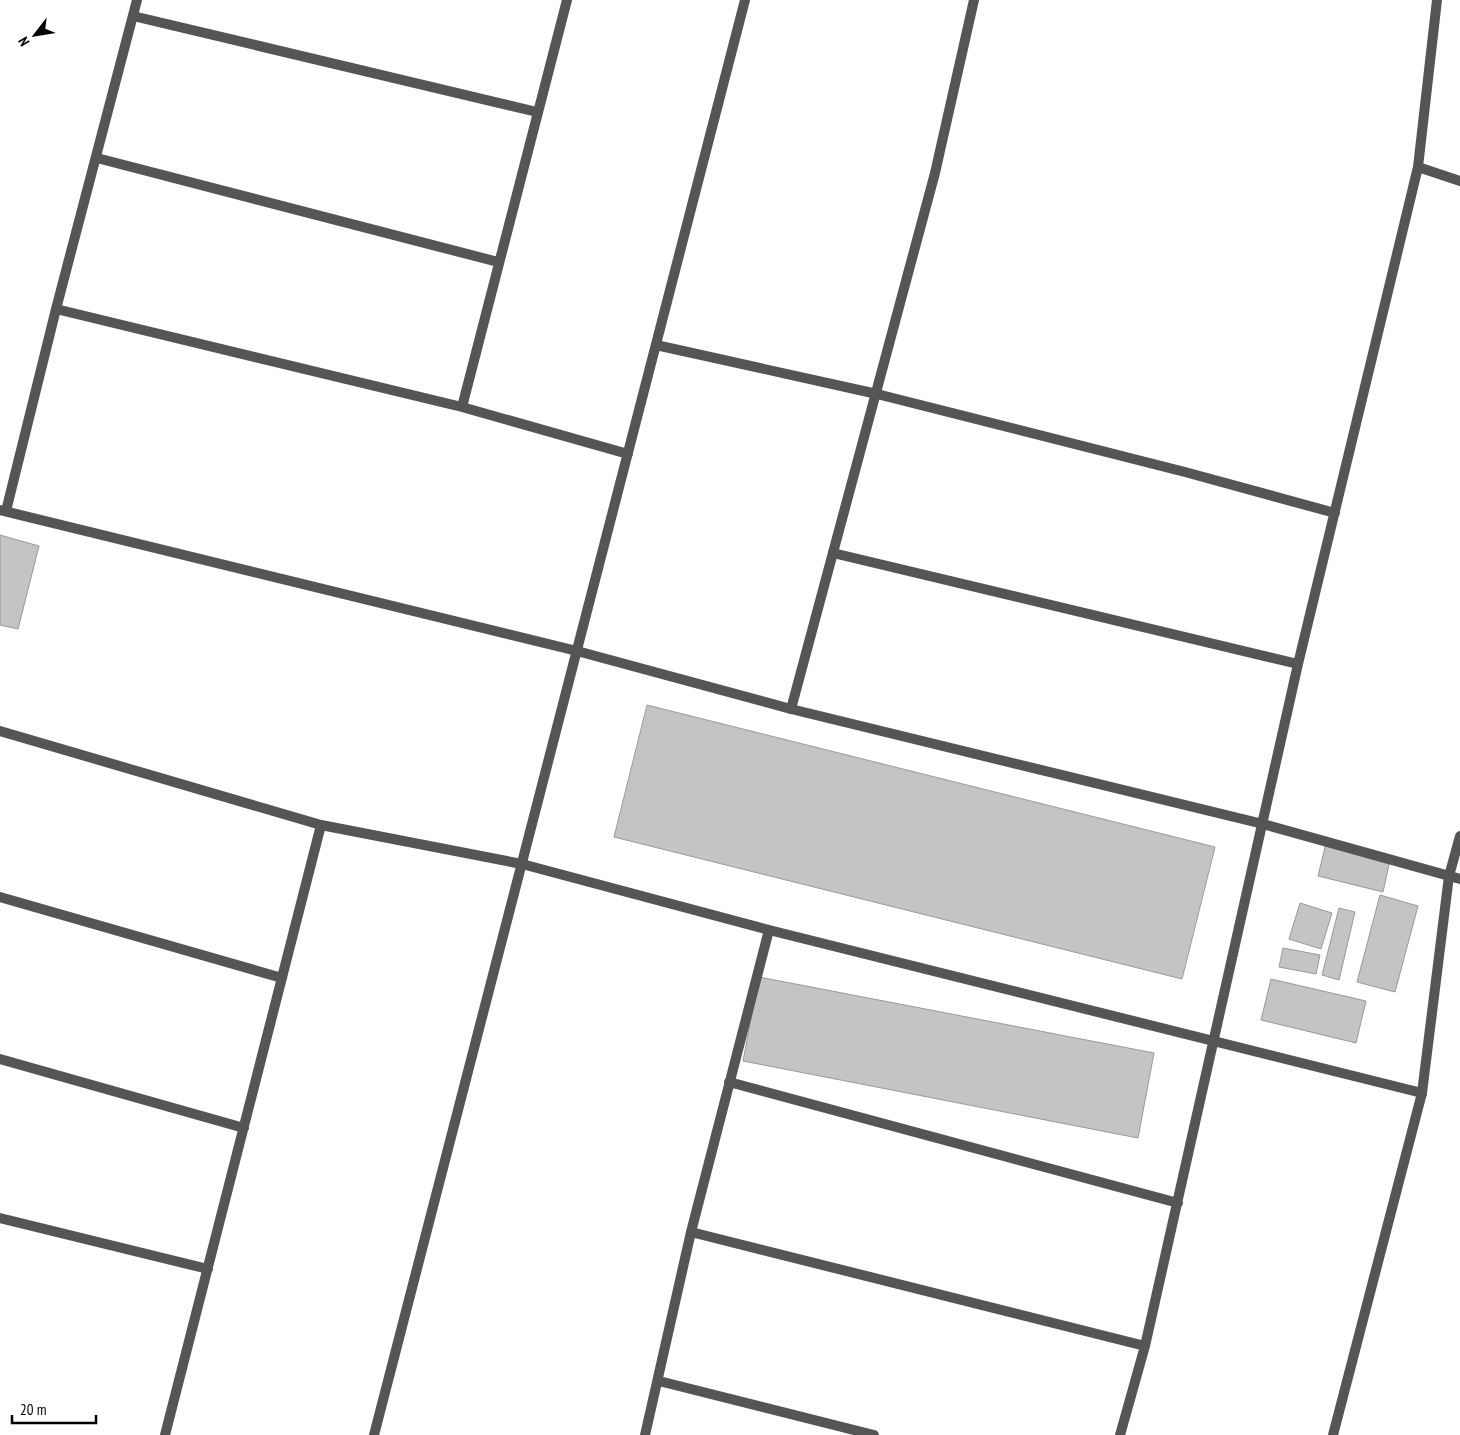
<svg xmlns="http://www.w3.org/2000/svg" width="1460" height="1435" font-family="'PT Sans Narrow',sans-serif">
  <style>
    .building { fill: #c4c4c4; stroke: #999 }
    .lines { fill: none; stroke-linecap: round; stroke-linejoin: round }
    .service { stroke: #555; stroke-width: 10 }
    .minor { stroke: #555; stroke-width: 10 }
    .tertiary { stroke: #555; stroke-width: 10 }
  </style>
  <rect width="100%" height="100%" fill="#fff"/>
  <path class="building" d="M 0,535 L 39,546 L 18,629 L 0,625 Z
    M 647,705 L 1215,847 L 1182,979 L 614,837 Z
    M 1326,843 L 1390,860 L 1383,892 L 1318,876 Z
    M 1380,895 L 1418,906 L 1395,992 L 1357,982 Z
    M 1300,903 L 1332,913 L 1321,949 L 1289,939 Z
    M 1339,908 L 1355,912 L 1339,980 L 1322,975 Z
    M 1283,948 L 1320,955 L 1316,974 L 1279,967 Z
    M 759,977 L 1154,1053 L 1138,1138 L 743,1061 Z
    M 1271,979 L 1366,1001 L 1356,1043 L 1261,1020 Z"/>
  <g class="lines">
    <path class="service" d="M 791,709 L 935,173 L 974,0"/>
    <path class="minor" d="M 133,16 L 537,112
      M 97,158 L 498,262
      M 1418,167 L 1460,181
      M 56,309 L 462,407 L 628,454
      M 656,345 L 877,394 L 1185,472 L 1335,513
      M 462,407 L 567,0
      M 0,510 L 577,651 L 791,709 L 1263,824 L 1460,879
      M 6,511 L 56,309 L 137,0
      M 833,553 L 1298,664
      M 0,731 L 321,825 L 522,864 L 769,930 L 1422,1093
      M 0,897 L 282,978
      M 0,1059 L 244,1128
      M 729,1082 L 1178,1203
      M 0,1218 L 208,1269
      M 691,1232 L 1145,1346
      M 659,1381 L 874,1435
      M 165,1435 L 321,825
      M 374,1435 L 745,0
      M 645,1435 L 691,1232 L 769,930
      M 1120,1435 L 1145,1346 L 1298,664 L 1418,167 L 1437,0"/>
    <path class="tertiary" d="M 1333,1435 L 1422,1093 L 1449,876 L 1460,836"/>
  </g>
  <g transform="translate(35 35) rotate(239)" stroke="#ffffff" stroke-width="4" paint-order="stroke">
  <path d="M0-4L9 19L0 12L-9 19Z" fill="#000000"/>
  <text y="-8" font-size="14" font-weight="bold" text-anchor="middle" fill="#000000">N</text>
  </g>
  <path d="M12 1415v8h84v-8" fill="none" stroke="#000000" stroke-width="2.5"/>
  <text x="20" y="1415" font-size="15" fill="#000000" stroke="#ffffff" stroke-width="4" paint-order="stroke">20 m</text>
</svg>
